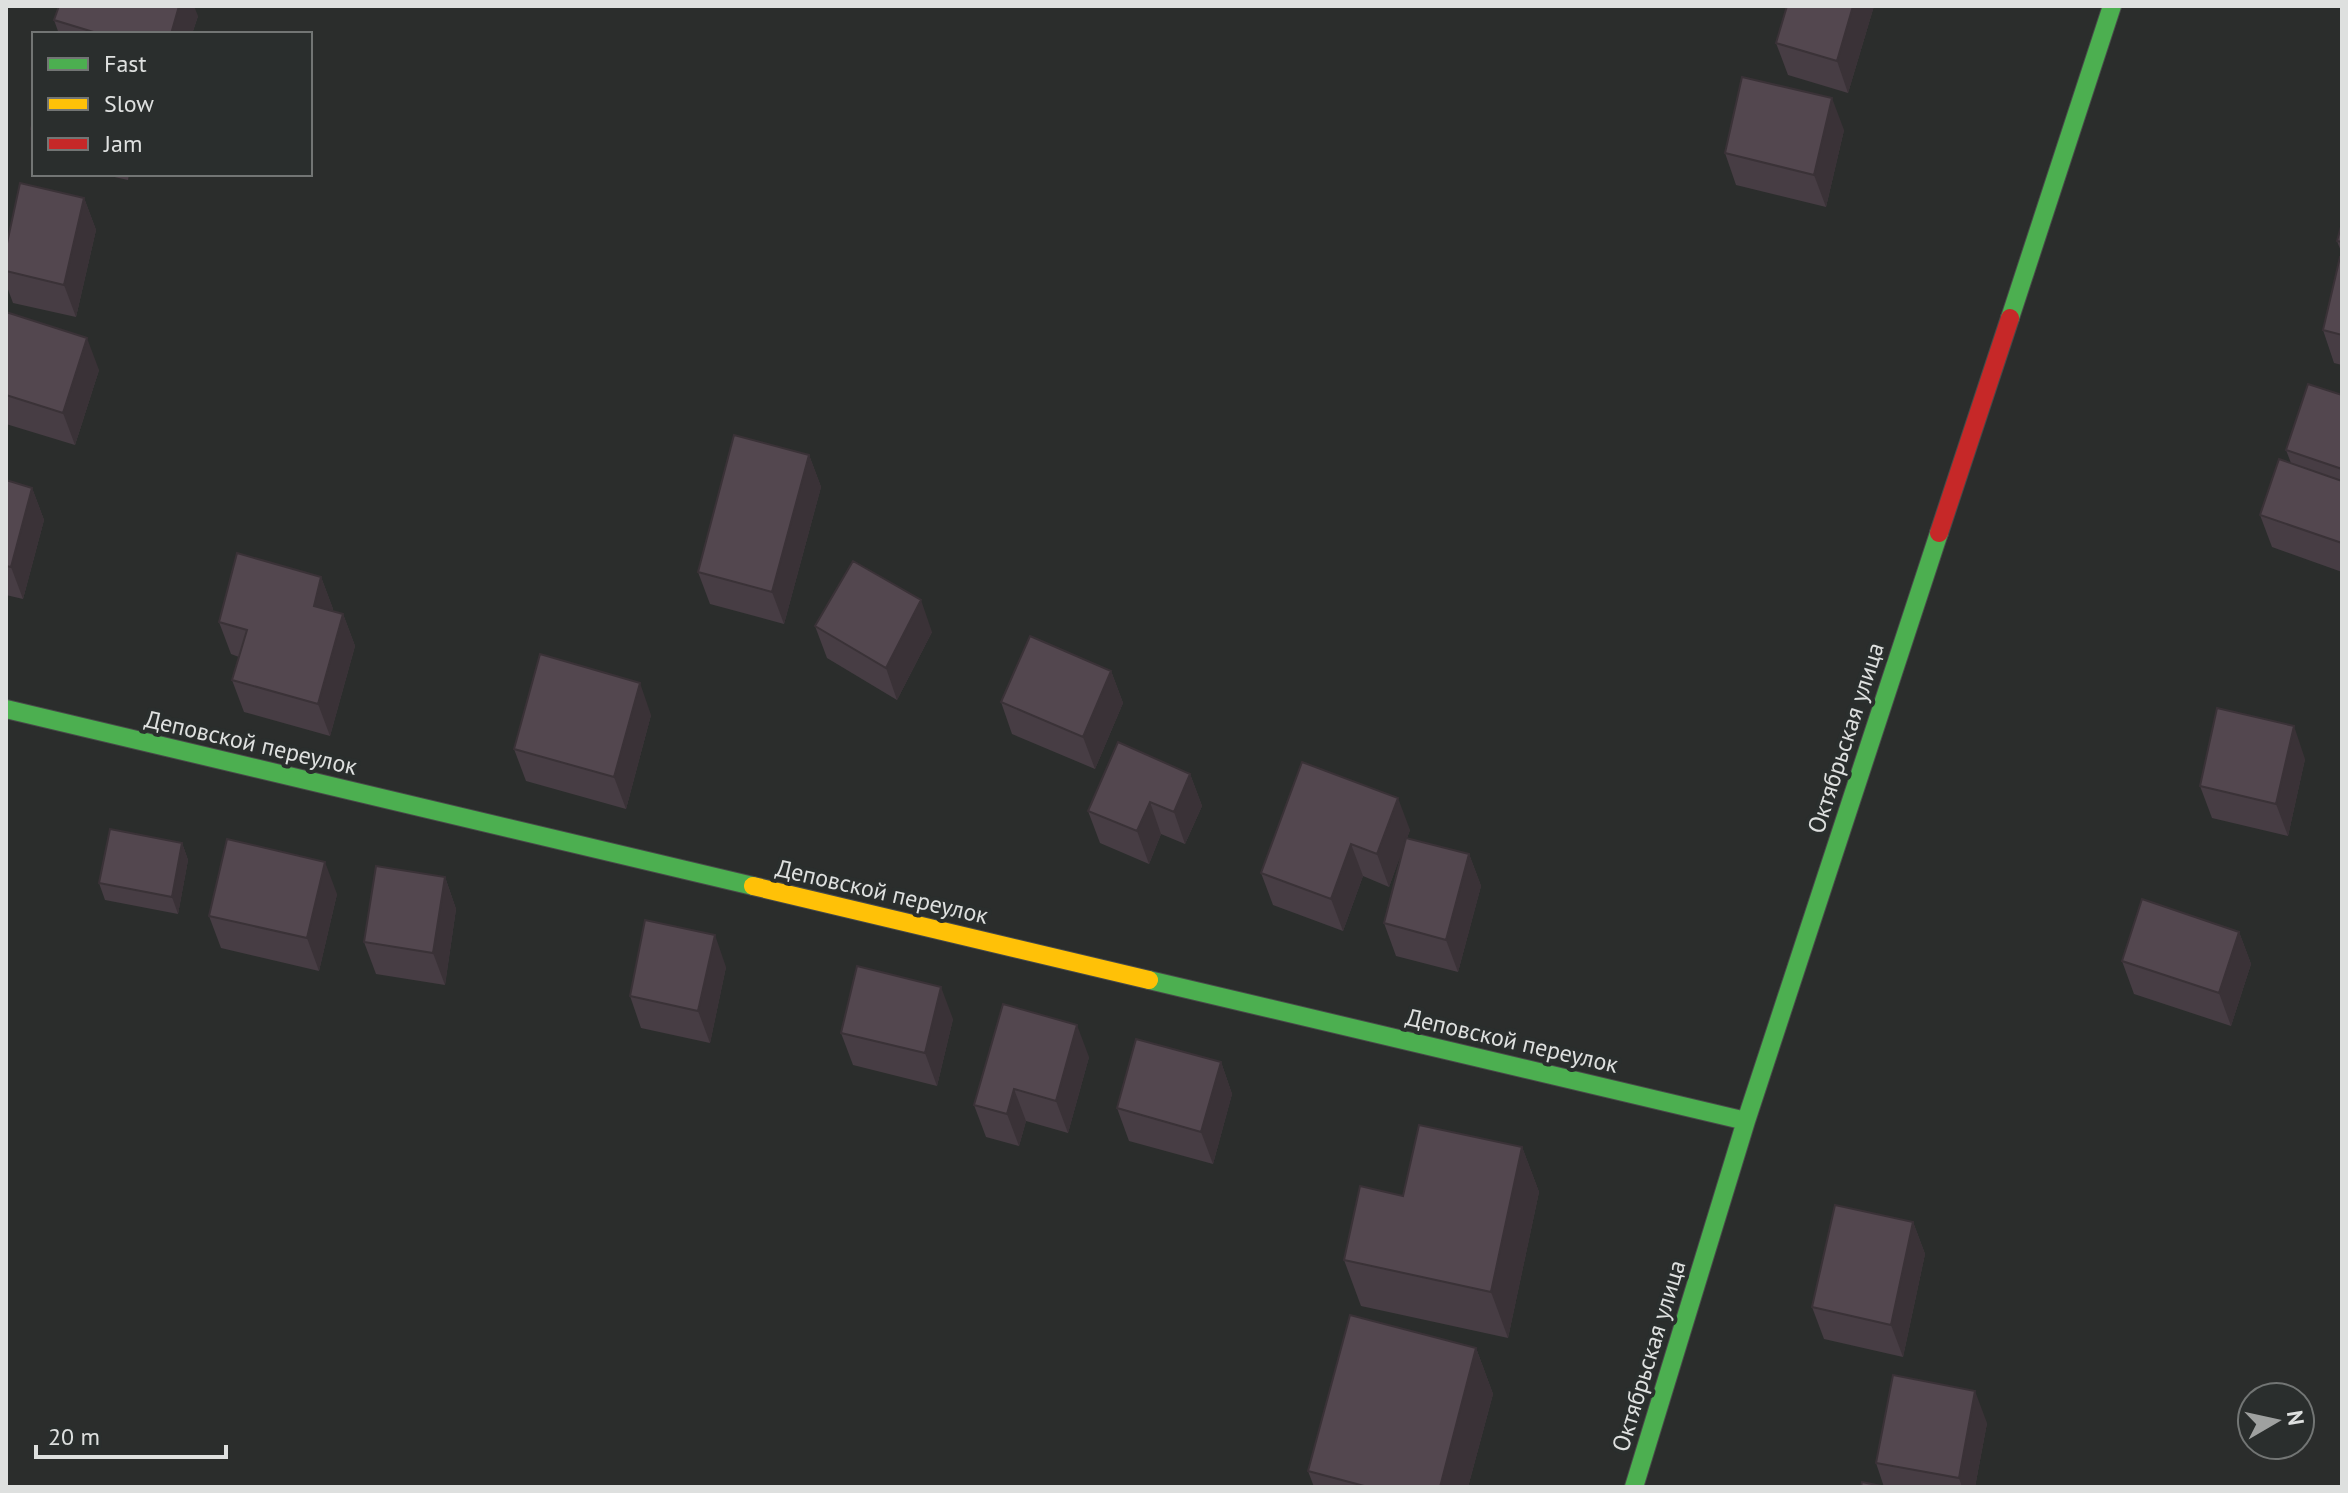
<svg xmlns="http://www.w3.org/2000/svg" width="2348" height="1493" font-family="'PT Sans',sans-serif">
  <style>
    .lines { fill: none; stroke-linecap: round; stroke-linejoin: round }
    .fast-casing { stroke: #484a49; stroke-width: 20 }
    .slow-casing { stroke: #484a49; stroke-width: 20 }
    .jam-casing { stroke: #484a49; stroke-width: 20 }
    .fast { stroke: #4caf50; stroke-width: 18 }
    .slow { stroke: #ffc107; stroke-width: 18 }
    .jam { stroke: #c62828; stroke-width: 18 }
    .wall { fill: #473d44 }
    .shaded-wall { fill: #3a3237 }
    .building { fill: #53474f; stroke: #3a3237; stroke-width: 2 }
    .labels { text-anchor: middle; stroke-width: 8; stroke-linejoin: round; paint-order: stroke }
    .street-label { font-size: 24px; fill: #dee0df; stroke: #2a2e2d }
  </style>
  <rect width="100%" height="100%" fill="#2b2d2c"/>
  <g class="lines">
    <defs>
      <path id="fast" d="M 2010,318 L 2112,6
        M 6,709 L 753,886
        M 1149,980 L 1746,1121
        M 1634,1487 L 1746,1121 L 1939,533"/>
      <path id="slow" d="M 753,886 L 1149,980"/>
      <path id="jam" d="M 1939,533 L 2010,318"/>
    </defs>
    <use href="#fast" class="fast-casing"/>
    <use href="#slow" class="slow-casing"/>
    <use href="#jam" class="jam-casing"/>
    <use href="#fast" class="fast"/>
    <use href="#slow" class="slow"/>
    <use href="#jam" class="jam"/>
  </g>
  <path class="wall" d="M 1874,6 L 1848,93 L 1788,75 L 1776,43 Z
    M 198,16 L 192,34 L 59,34 L 54,20 Z
    M 1844,130 L 1826,207 L 1736,185 L 1725,153 Z
    M 101,174 L 129,174 L 128,180 Z
    M 84,198 L 96,230 L 76,317 L 13,303 L 6,284 L 6,248 Z
    M 2342,223 L 2342,254 L 2337,241 Z
    M 2342,257 L 2342,365 L 2334,363 L 2323,330 Z
    M 6,312 L 99,370 L 75,445 L 6,424 Z
    M 2342,395 L 2342,572 L 2272,547 L 2260,515 L 2291,463 L 2286,450 Z
    M 809,455 L 821,487 L 784,624 L 710,604 L 698,572 Z
    M 6,480 L 32,488 L 44,520 L 23,599 L 6,595 Z
    M 321,577 L 333,609 L 333,611 L 343,614 L 355,646 L 330,736 L 244,712 L 232,680 L 239,657 L 231,654 L 219,622 Z
    M 815,626 L 932,632 L 897,700 L 827,658 Z
    M 1111,671 L 1123,703 L 1095,769 L 1012,734 L 1001,702 Z
    M 651,715 L 626,809 L 526,781 L 514,749 Z
    M 2305,759 L 2288,836 L 2212,818 L 2200,786 Z
    M 1302,762 L 1410,830 L 1407,838 L 1469,854 L 1481,886 L 1458,972 L 1396,956 L 1384,923 L 1402,851 L 1389,887 L 1363,876 L 1343,931 L 1273,905 L 1261,873 Z
    M 1190,774 L 1202,806 L 1185,844 L 1161,834 L 1149,864 L 1100,843 L 1088,811 Z
    M 182,843 L 188,860 L 178,914 L 105,900 L 99,883 Z
    M 445,877 L 456,909 L 445,985 L 376,974 L 364,942 Z
    M 337,894 L 319,971 L 221,948 L 209,916 Z
    M 2239,932 L 2251,964 L 2231,1026 L 2134,994 L 2122,961 Z
    M 726,967 L 710,1043 L 641,1028 L 630,996 Z
    M 953,1019 L 937,1086 L 853,1065 L 841,1033 Z
    M 1089,1057 L 1068,1133 L 1026,1121 L 1019,1146 L 986,1137 L 974,1105 Z
    M 1221,1062 L 1232,1094 L 1213,1164 L 1129,1141 L 1117,1108 Z
    M 1522,1147 L 1539,1192 L 1508,1338 L 1361,1306 L 1344,1260 Z
    M 1913,1222 L 1925,1254 L 1903,1357 L 1824,1339 L 1812,1307 Z
    M 1476,1348 L 1493,1394 L 1468,1487 L 1314,1487 L 1308,1471 Z
    M 1987,1423 L 1975,1487 L 1861,1487 L 1884,1487 L 1876,1463 Z"/>
  <path class="shaded-wall" d="M 179,6 L 194,6 L 198,16 L 192,34 L 171,34 Z
    M 1853,6 L 1874,6 L 1848,93 L 1837,61 Z
    M 1832,98 L 1844,130 L 1826,207 L 1814,175 Z
    M 84,198 L 96,230 L 76,317 L 64,285 Z
    M 87,338 L 99,370 L 75,445 L 63,413 Z
    M 809,455 L 821,487 L 784,624 L 772,592 Z
    M 32,488 L 44,520 L 23,599 L 11,567 Z
    M 321,577 L 333,609 L 326,638 L 314,606 Z
    M 921,600 L 932,632 L 897,700 L 886,668 Z
    M 343,614 L 355,646 L 330,736 L 318,704 Z
    M 1111,671 L 1123,703 L 1095,769 L 1083,737 Z
    M 640,683 L 651,715 L 626,809 L 614,777 Z
    M 2294,726 L 2305,759 L 2288,836 L 2276,804 Z
    M 1190,774 L 1202,806 L 1185,844 L 1174,812 Z
    M 1398,798 L 1410,830 L 1389,887 L 1377,854 Z
    M 1150,802 L 1161,834 L 1149,864 L 1137,831 Z
    M 182,843 L 188,860 L 178,914 L 172,897 Z
    M 1351,844 L 1363,876 L 1343,931 L 1331,899 Z
    M 1469,854 L 1481,886 L 1458,972 L 1446,940 Z
    M 325,862 L 337,894 L 319,971 L 307,938 Z
    M 445,877 L 456,909 L 445,985 L 433,953 Z
    M 2239,932 L 2251,964 L 2231,1026 L 2219,993 Z
    M 715,935 L 726,967 L 710,1043 L 698,1011 Z
    M 941,987 L 953,1019 L 937,1086 L 925,1053 Z
    M 1077,1025 L 1089,1057 L 1068,1133 L 1056,1101 Z
    M 1221,1062 L 1232,1094 L 1213,1164 L 1201,1132 Z
    M 1014,1089 L 1026,1121 L 1019,1146 L 1007,1114 Z
    M 1522,1147 L 1539,1192 L 1508,1338 L 1491,1292 Z
    M 1913,1222 L 1925,1254 L 1903,1357 L 1891,1325 Z
    M 1476,1348 L 1493,1394 L 1468,1487 L 1440,1487 Z
    M 1975,1391 L 1987,1423 L 1975,1487 L 1962,1487 L 1959,1478 Z"/>
  <path class="building" d="M 59,6 L 179,6 L 171,34 L 100,34 L 54,20 Z
    M 1787,6 L 1853,6 L 1837,61 L 1776,43 Z
    M 1742,77 L 1832,98 L 1814,175 L 1725,153 Z
    M 34,117 L 34,130 L 31,129 Z
    M 20,183 L 84,198 L 64,285 L 6,271 L 6,248 Z
    M 2342,223 L 2342,242 L 2337,241 Z
    M 2340,257 L 2342,257 L 2342,335 L 2323,330 Z
    M 6,312 L 87,338 L 63,413 L 6,395 Z
    M 2308,384 L 2342,395 L 2342,469 L 2286,450 Z
    M 734,435 L 809,455 L 772,592 L 698,572 Z
    M 2279,459 L 2342,481 L 2342,543 L 2260,515 Z
    M 6,480 L 32,488 L 11,567 L 6,566 Z
    M 237,553 L 321,577 L 314,606 L 343,614 L 318,704 L 232,680 L 247,630 L 219,622 Z
    M 853,561 L 921,600 L 886,668 L 815,626 Z
    M 1030,636 L 1111,671 L 1083,737 L 1001,702 Z
    M 540,654 L 640,683 L 614,777 L 514,749 Z
    M 2217,708 L 2294,726 L 2276,804 L 2200,786 Z
    M 1118,742 L 1190,774 L 1174,812 L 1150,802 L 1137,831 L 1088,811 Z
    M 1302,762 L 1398,798 L 1377,854 L 1351,844 L 1331,899 L 1261,873 Z
    M 110,829 L 182,843 L 172,897 L 99,883 Z
    M 1406,838 L 1469,854 L 1446,940 L 1384,923 Z
    M 227,839 L 325,862 L 307,938 L 209,916 Z
    M 376,866 L 445,877 L 433,953 L 364,942 Z
    M 2142,899 L 2239,932 L 2219,993 L 2122,961 Z
    M 645,920 L 715,935 L 698,1011 L 630,996 Z
    M 857,966 L 941,987 L 925,1053 L 841,1033 Z
    M 1003,1004 L 1077,1025 L 1056,1101 L 1014,1089 L 1007,1114 L 974,1105 Z
    M 1136,1039 L 1221,1062 L 1201,1132 L 1117,1108 Z
    M 1419,1125 L 1522,1147 L 1491,1292 L 1344,1260 L 1360,1186 L 1403,1196 Z
    M 1835,1205 L 1913,1222 L 1891,1325 L 1812,1307 Z
    M 1350,1315 L 1476,1348 L 1440,1487 L 1368,1487 L 1308,1471 Z
    M 1893,1375 L 1975,1391 L 1959,1478 L 1876,1463 Z
    M 1862,1482 L 1886,1487 L 1861,1487 Z"/>
  <g class="labels">
    <g class="street-label">
      <text transform="translate(1846 738) rotate(-72)" y="8">Октябрьская улица</text>
      <text transform="translate(251 743) rotate(13)" y="8">Деповской переулок</text>
      <text transform="translate(882 892) rotate(13)" y="8">Деповской переулок</text>
      <text transform="translate(1512 1041) rotate(13)" y="8">Деповской переулок</text>
      <text transform="translate(1649 1356) rotate(-73)" y="8">Октябрьская улица</text>
    </g>
  </g>
  <rect width="2348" height="1493" fill="none" stroke="#dee0df" stroke-width="16"/>
  <rect x="32" y="32" width="280" height="144" fill="#2a2e2d" stroke="#727574" stroke-width="2"/>
  <rect x="48" y="58" width="40" height="12" fill="#4caf50" stroke="#727574" stroke-width="2"/>
  <text x="104" y="72" font-size="24" fill="#dee0df">Fast</text>
  <rect x="48" y="98" width="40" height="12" fill="#ffc107" stroke="#727574" stroke-width="2"/>
  <text x="104" y="112" font-size="24" fill="#dee0df">Slow</text>
  <rect x="48" y="138" width="40" height="12" fill="#c62828" stroke="#727574" stroke-width="2"/>
  <text x="104" y="152" font-size="24" fill="#dee0df">Jam</text>
  <g transform="translate(2276 1421) rotate(81)"><circle r="38" fill="#2a2e2d" stroke="#727574" stroke-width="2"/>
  <path d="M0-6L14 30L0 20L-14 30Z" fill="#9fa1a0"/>
  <text y="-12" font-size="22" font-weight="bold" text-anchor="middle" fill="#dee0df">N</text>
  </g>
  <path d="M36 1445v12h190v-12" fill="none" stroke="#dee0df" stroke-width="4"/>
  <text x="48" y="1445" font-size="24" fill="#dee0df" stroke="#2a2e2d" stroke-width="6" paint-order="stroke">20 m</text>
</svg>
